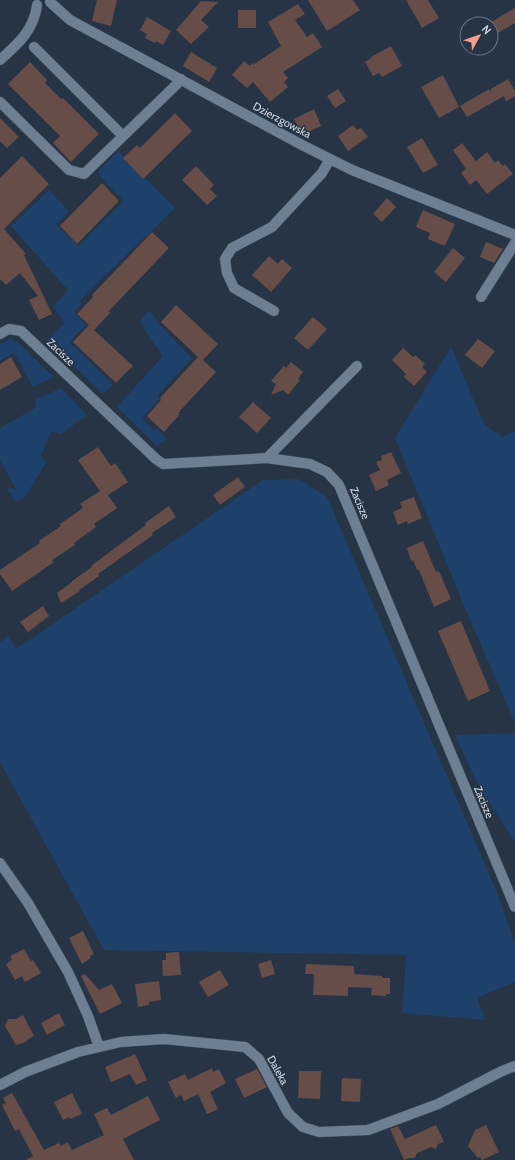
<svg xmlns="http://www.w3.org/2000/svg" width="515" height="1160" font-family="Cabin,sans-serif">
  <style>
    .green { fill: #1d416b }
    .building { fill: #674d47 }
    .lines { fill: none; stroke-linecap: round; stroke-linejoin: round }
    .minor-casing { stroke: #44505f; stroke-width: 11 }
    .minor { stroke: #6e7e93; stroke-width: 10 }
    .labels { text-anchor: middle; stroke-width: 3; stroke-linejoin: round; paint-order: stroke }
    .street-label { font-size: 11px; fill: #ced7e2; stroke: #263446 }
  </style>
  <rect width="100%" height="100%" fill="#263446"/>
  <path class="green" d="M 118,151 L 175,208 L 79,301 L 82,304 L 74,312 L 86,325 L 70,342 L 113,385 L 103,394 L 47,340 L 65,323 L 53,307 L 68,290 L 11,226 L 49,190 L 69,211 L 56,224 L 78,246 L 124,201 L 102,179 L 98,172 Z
    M 150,310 L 158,323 L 192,358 L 157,396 L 160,398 L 142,419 L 155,431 L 157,429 L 167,439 L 157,446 L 117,407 L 163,356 L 146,332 L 140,320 Z
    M 11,338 L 17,342 L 54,377 L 33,387 L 14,353 L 0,361 L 0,344 Z
    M 451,347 L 484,424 L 502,437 L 515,431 L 515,723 L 465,608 L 395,438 Z
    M 61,388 L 87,415 L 61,434 L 51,432 L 41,456 L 46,463 L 24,498 L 19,501 L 15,501 L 7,488 L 16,489 L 0,460 L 0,428 L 35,408 L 36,399 Z
    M 299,479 L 327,497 L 498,895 L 515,944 L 515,982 L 477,998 L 485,1020 L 402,1013 L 406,955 L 104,950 L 0,762 L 0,642 L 8,636 L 16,649 L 263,480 Z
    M 515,733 L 515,842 L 479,787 L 455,735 Z"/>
  <path class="building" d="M 97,0 L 117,0 L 111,26 L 92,21 Z
    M 308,0 L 353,0 L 360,10 L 327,31 Z
    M 406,0 L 428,0 L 439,18 L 422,28 Z
    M 201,1 L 218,2 L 201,20 L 209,27 L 191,44 L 176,30 Z
    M 298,4 L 305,14 L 295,20 L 307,37 L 313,33 L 322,47 L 283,72 L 288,78 L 284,82 L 288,87 L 270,102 L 253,82 L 247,88 L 232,75 L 244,61 L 250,66 L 252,63 L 253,65 L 281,46 L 268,22 Z
    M 515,8 L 515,23 L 491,37 L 491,22 Z
    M 238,10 L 256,10 L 256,28 L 238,28 Z
    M 147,17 L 171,31 L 163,45 L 156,41 L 155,43 L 145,38 L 147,34 L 140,30 Z
    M 391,46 L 402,66 L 382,77 L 379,73 L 373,76 L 365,62 L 371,58 L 371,57 Z
    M 191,52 L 217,68 L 209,82 L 183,66 Z
    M 30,62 L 47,80 L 45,83 L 61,99 L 63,98 L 99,134 L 71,162 L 53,143 L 60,136 L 8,84 Z
    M 443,75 L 459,107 L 439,118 L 421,87 Z
    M 508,79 L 515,91 L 515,96 L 506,101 L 504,96 L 467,117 L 460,106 L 489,89 L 491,93 L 491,89 Z
    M 338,89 L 346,101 L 335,108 L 327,96 Z
    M 314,109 L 321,126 L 302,135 L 294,119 Z
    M 175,113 L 192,131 L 143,179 L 123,158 L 137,145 L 140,148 Z
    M 0,118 L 19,137 L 7,148 L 0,141 Z
    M 353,125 L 357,130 L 361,128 L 368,137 L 348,151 L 338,136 Z
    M 422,138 L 438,165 L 423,173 L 407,147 Z
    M 462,143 L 476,161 L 487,152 L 495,163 L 498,160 L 503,166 L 505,164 L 513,174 L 487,194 L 476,180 L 470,185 L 461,173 L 466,169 L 453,150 Z
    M 22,156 L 49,184 L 4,229 L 26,254 L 24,255 L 52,314 L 39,320 L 29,300 L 38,296 L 20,273 L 6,285 L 0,279 L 0,178 Z
    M 196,166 L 214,185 L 210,189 L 217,196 L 207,205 L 182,180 Z
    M 102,183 L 119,201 L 77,244 L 60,226 Z
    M 387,198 L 396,207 L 382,222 L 373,214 Z
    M 423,210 L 455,224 L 445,246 L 428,239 L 430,233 L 416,227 Z
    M 152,232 L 169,248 L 109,311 L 110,313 L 94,330 L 133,366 L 116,383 L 73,342 L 89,325 L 77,314 L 93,297 L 92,295 Z
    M 486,242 L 503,249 L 494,263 L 480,257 Z
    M 453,248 L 465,258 L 446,282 L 434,272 Z
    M 269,256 L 278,264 L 282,259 L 292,268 L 271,292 L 252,275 Z
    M 176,305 L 218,344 L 203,360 L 216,372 L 178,413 L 180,414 L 164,432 L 147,416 L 161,400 L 160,398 L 198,357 L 161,322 Z
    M 313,317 L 327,329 L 308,350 L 294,338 Z
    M 478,339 L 495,351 L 482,368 L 465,355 Z
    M 403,348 L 413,357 L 415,355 L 425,364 L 422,367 L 427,372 L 414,386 L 404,377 L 406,374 L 392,360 Z
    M 11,357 L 22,377 L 0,390 L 0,364 Z
    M 291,362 L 303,372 L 298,379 L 300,380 L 288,395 L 283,390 L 271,395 L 276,384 L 271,381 L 284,366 L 286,368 Z
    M 253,402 L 271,418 L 257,433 L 239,417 Z
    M 98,447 L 111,466 L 115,463 L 128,482 L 108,495 L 117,508 L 94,524 L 96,527 L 74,543 L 75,545 L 52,560 L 54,562 L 12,591 L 0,574 L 0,570 L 40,543 L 39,541 L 61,526 L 60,524 L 83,508 L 80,504 L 100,491 L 78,460 Z
    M 391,452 L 401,473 L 387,480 L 389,485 L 376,491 L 369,475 L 380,470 L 376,462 L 382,460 L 381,456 Z
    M 238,477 L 245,487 L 220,505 L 213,495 Z
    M 414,497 L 422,518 L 408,524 L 407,521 L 398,525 L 393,512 L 402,508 L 400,502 Z
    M 169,506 L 176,517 L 152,533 L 153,535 L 98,574 L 99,576 L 79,590 L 80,591 L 61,603 L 57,593 L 72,582 L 72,581 L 92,567 L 93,569 L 91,566 L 146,525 L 145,523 Z
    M 423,541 L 436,572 L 439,571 L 451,599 L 434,607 L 419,570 L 417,570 L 413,560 L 411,561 L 407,548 Z
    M 43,606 L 49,616 L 28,632 L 20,622 Z
    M 461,621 L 490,691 L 468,701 L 438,631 Z
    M 83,931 L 94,954 L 90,956 L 91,958 L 82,964 L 69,938 Z
    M 24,949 L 31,961 L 33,960 L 41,973 L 25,982 L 22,976 L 15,980 L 6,964 L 12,960 L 10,956 Z
    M 179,952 L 181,975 L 163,976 L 162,960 L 166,960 L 166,953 Z
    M 271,960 L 275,974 L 262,978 L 258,964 Z
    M 306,964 L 354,966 L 354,974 L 382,976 L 382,978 L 390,978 L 390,994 L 386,994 L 386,996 L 371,995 L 372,988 L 348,987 L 348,996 L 313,995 L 314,974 L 305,974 Z
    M 220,970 L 229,985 L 208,997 L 199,982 Z
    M 85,974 L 99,990 L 112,984 L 122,1003 L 100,1014 L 81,976 Z
    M 159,981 L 161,1000 L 149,1002 L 149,1005 L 138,1007 L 135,984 Z
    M 59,1013 L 65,1025 L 47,1035 L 41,1023 Z
    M 23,1015 L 34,1036 L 27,1040 L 26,1042 L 16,1045 L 5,1026 L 8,1019 L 16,1019 Z
    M 135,1054 L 147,1080 L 136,1085 L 130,1074 L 111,1082 L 105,1067 Z
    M 212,1068 L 213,1072 L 219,1069 L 226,1083 L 210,1092 L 218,1109 L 207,1114 L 198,1094 L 184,1101 L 181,1095 L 176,1098 L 168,1082 L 185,1074 L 188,1080 Z
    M 257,1069 L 267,1087 L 244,1098 L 235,1079 Z
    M 299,1071 L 321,1071 L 320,1099 L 298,1098 Z
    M 342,1078 L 361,1079 L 360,1102 L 341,1101 Z
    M 12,1093 L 44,1150 L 59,1143 L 61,1146 L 68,1142 L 72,1150 L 104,1135 L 94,1114 L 107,1108 L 111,1115 L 148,1096 L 160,1120 L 123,1139 L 134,1160 L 26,1160 L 33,1156 L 19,1129 L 15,1131 L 2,1105 L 6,1103 L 3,1098 Z
    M 72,1093 L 82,1114 L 70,1119 L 69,1117 L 63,1120 L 54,1102 Z
    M 436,1125 L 444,1142 L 438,1144 L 436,1149 L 431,1147 L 417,1153 L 415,1158 L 409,1158 L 404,1160 L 390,1129 L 398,1126 L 405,1139 Z
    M 486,1125 L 499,1152 L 482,1160 L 480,1157 L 478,1158 L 468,1146 L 475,1130 Z"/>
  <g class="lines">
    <defs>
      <path id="minor" d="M 50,2 L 70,20 L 302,145 L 352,170 L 515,235
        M 34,47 L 123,136
        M 0,60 C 18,44 34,30 37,5
        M 0,102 L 69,170 L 84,174 L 177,84 L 181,79
        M 481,297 L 515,243
        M 274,311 L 234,288 L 227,273 L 225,259 L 232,248 L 272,227 L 322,173 L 330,159
        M 0,334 L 9,329 L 21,331 L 156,459 L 163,464 L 267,458 L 310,464 L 327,472 L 339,485 L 515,907
        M 267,458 L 357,366
        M 0,863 L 28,903 L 68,972 L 88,1016 L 99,1047
        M 0,1085 L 25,1072 L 78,1052 L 121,1042 L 164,1039 L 245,1047 L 259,1059 L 288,1113 L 303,1127 L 319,1132 L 368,1130 L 438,1104 L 502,1071 L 515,1066"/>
    </defs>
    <use href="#minor" class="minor-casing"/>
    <use href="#minor" class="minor"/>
  </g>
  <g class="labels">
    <g class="street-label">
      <text transform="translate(282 120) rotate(28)" y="4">Dzierzgowska</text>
      <text transform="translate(61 352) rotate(44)" y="4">Zacisze</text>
      <text transform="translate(360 503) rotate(67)" y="4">Zacisze</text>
      <text transform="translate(484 802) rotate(67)" y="4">Zacisze</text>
      <text transform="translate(278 1070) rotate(61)" y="4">Daleka</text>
    </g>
  </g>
  <g transform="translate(479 36) rotate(50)"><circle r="19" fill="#263446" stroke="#697584"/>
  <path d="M0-3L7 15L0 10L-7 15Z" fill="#f49e89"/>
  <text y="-6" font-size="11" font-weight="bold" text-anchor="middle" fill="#ced7e2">N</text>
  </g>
</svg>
